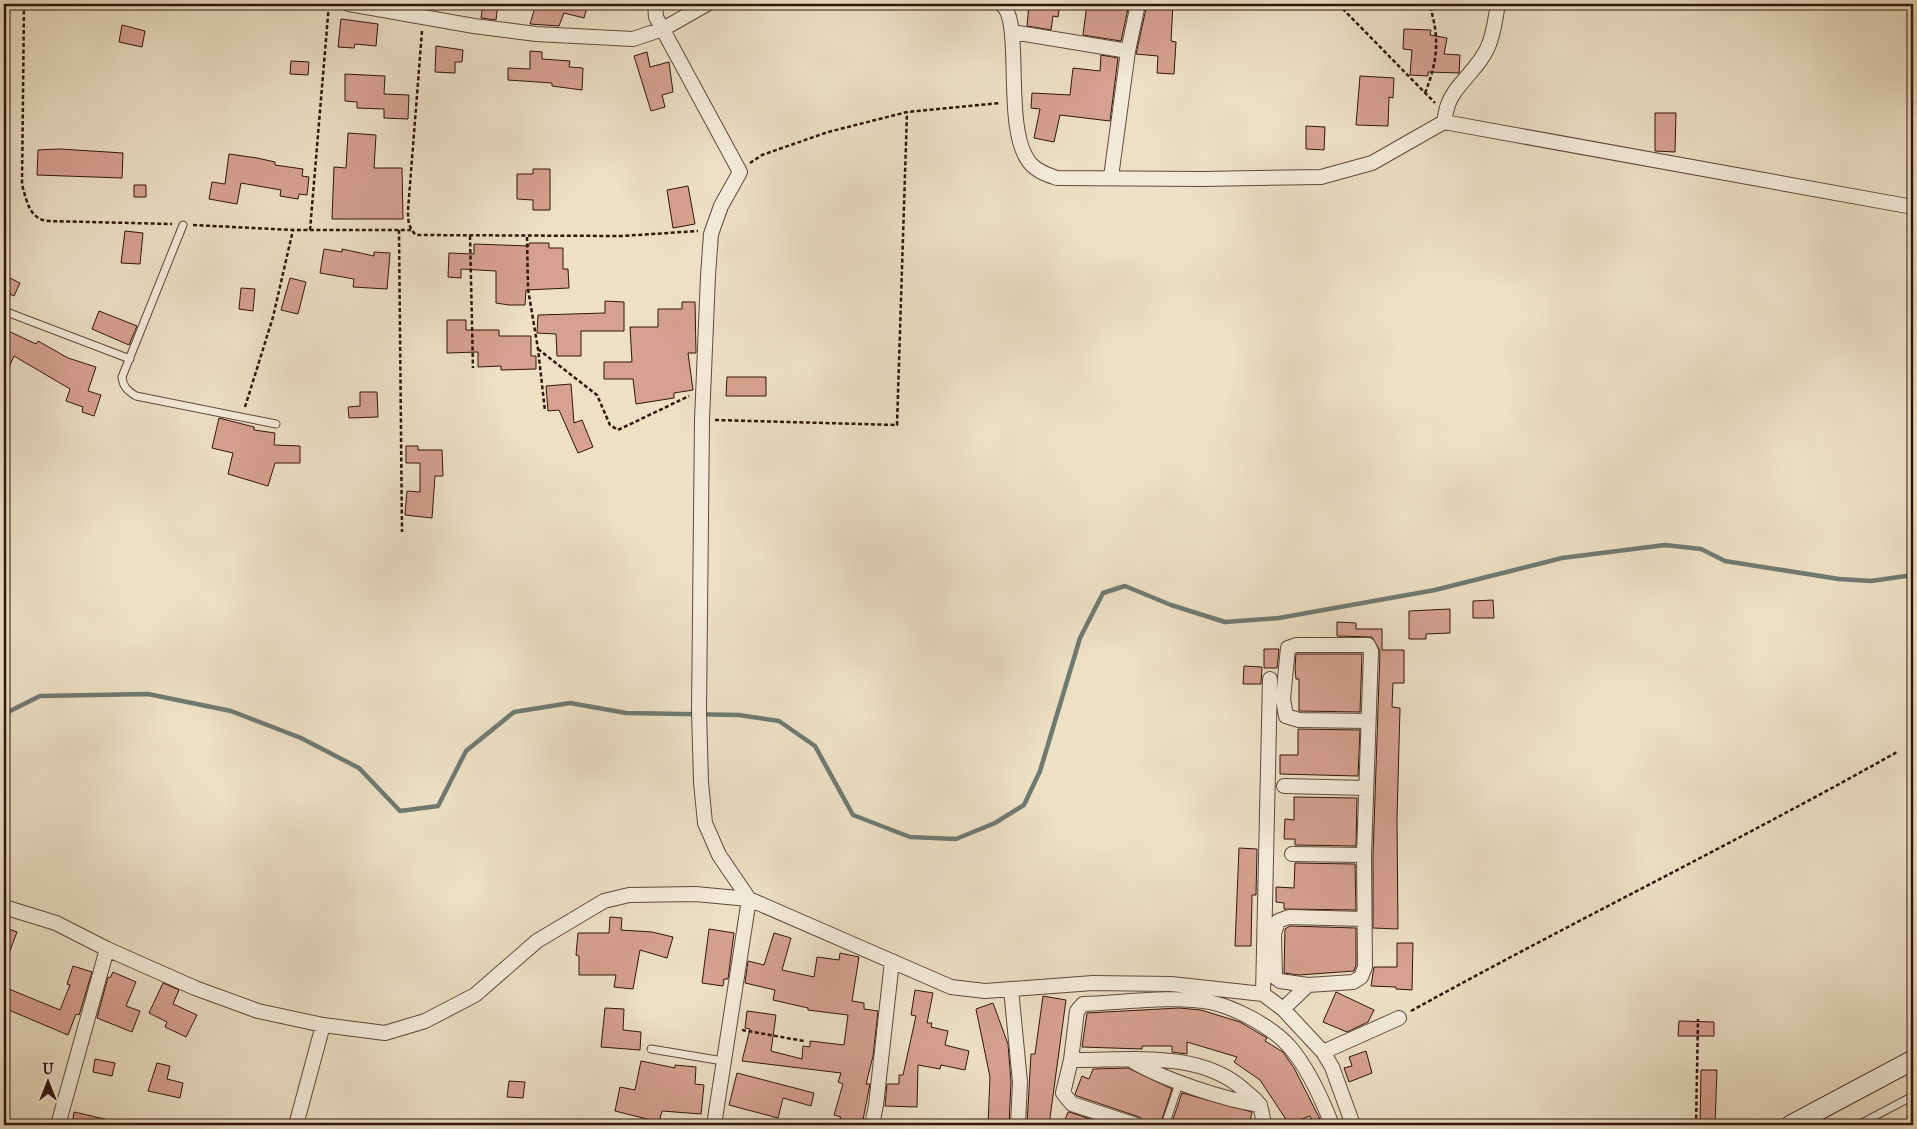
<svg xmlns="http://www.w3.org/2000/svg" width="1917" height="1129" font-family="'IM FELL Great Primer',serif">
  <style>
    .lines { fill: none; stroke-linecap: round; stroke-linejoin: round }
    .stream { stroke: #6f7a72; stroke-width: 4.5 }
    .building { fill: #d6a190; stroke: #31150b }
    .service-casing { stroke: #60483a; stroke-width: 9 }
    .minor-casing { stroke: #60483a; stroke-width: 16 }
    .secondary-casing { stroke: #31150b; stroke-width: 21 }
    .path { stroke: #31150b; stroke-width: 2.5; stroke-dasharray: 4 2.5; stroke-linecap: butt }
    .service { stroke: #f3ebd9; stroke-width: 7 }
    .minor { stroke: #f3ebd9; stroke-width: 14 }
    .secondary { stroke: #f3ebd9; stroke-width: 19 }
  </style>
  <rect width="100%" height="100%" fill="#ede0c5"/>
  <filter id="stains"><feTurbulence type="fractalNoise" baseFrequency=".004" numOctaves="4"/><feColorMatrix values="0 0 0 0 .2 0 0 0 0 .09 0 0 0 0 .02 0 0 0 .5 -.17"/></filter>
  <radialGradient id="worn" r=".72"><stop offset=".6" stop-color="#630" stop-opacity="0"/><stop offset="1" stop-color="#630" stop-opacity=".3"/></radialGradient>
  <g class="lines">
    <path class="stream" d="M 4,714 L 40,696 L 148,694 L 231,711 L 301,738 L 359,768 L 400,811 L 438,806 L 466,751 L 514,712 L 570,703 L 626,713 L 739,715 L 779,721 L 815,746 L 853,815 L 910,837 L 956,839 L 995,823 L 1024,805 L 1040,771 L 1080,638 L 1103,593 L 1125,586 L 1171,605 L 1225,622 L 1279,618 L 1435,590 L 1562,558 L 1665,545 L 1701,549 L 1725,561 L 1839,579 L 1871,581 L 1913,575"/>
  </g>
  <path class="building" d="M 483,4 L 498,4 L 496,20 L 481,18 Z
    M 536,4 L 588,4 L 584,18 L 564,13 L 559,26 L 530,24 Z
    M 1029,4 L 1060,4 L 1058,17 L 1053,16 L 1051,30 L 1027,26 Z
    M 1087,4 L 1129,4 L 1121,41 L 1083,35 Z
    M 1147,4 L 1173,4 L 1171,41 L 1176,42 L 1174,74 L 1157,73 L 1158,56 L 1136,54 Z
    M 341,19 L 378,24 L 376,46 L 355,44 L 354,48 L 338,47 Z
    M 122,25 L 145,31 L 142,47 L 119,42 Z
    M 1404,29 L 1431,30 L 1430,35 L 1447,38 L 1444,54 L 1460,55 L 1459,73 L 1428,72 L 1428,76 L 1410,75 L 1412,50 L 1403,49 Z
    M 436,46 L 463,50 L 462,62 L 455,62 L 455,73 L 435,72 Z
    M 530,51 L 542,52 L 542,59 L 570,61 L 569,67 L 583,68 L 582,90 L 552,86 L 552,83 L 508,80 L 508,68 L 530,69 Z
    M 647,52 L 650,67 L 669,62 L 673,92 L 662,95 L 665,107 L 651,111 L 634,56 Z
    M 1101,55 L 1118,58 L 1110,121 L 1060,115 L 1054,142 L 1034,138 L 1040,109 L 1031,108 L 1032,93 L 1070,95 L 1073,68 L 1100,71 Z
    M 291,61 L 309,62 L 308,75 L 290,74 Z
    M 345,74 L 385,76 L 384,94 L 409,95 L 408,119 L 384,118 L 384,109 L 357,108 L 357,102 L 345,101 Z
    M 1360,76 L 1394,78 L 1393,98 L 1389,97 L 1388,126 L 1356,125 Z
    M 1655,113 L 1676,113 L 1675,152 L 1655,151 Z
    M 1306,126 L 1325,127 L 1324,150 L 1306,149 Z
    M 348,133 L 376,135 L 374,168 L 402,168 L 403,219 L 332,219 L 334,167 L 346,168 Z
    M 60,149 L 123,153 L 122,178 L 37,175 L 38,150 Z
    M 229,154 L 257,158 L 275,162 L 275,165 L 303,169 L 302,176 L 309,177 L 307,195 L 299,194 L 298,199 L 280,196 L 281,190 L 241,183 L 237,204 L 209,199 L 212,182 L 225,184 Z
    M 533,169 L 550,169 L 550,210 L 533,210 L 533,200 L 517,199 L 517,174 L 533,174 Z
    M 134,185 L 146,185 L 146,197 L 134,197 Z
    M 688,186 L 695,224 L 673,228 L 667,190 Z
    M 125,231 L 143,233 L 140,264 L 121,263 Z
    M 529,243 L 549,243 L 549,248 L 563,248 L 563,269 L 568,269 L 569,288 L 526,290 L 525,305 L 509,305 L 496,303 L 496,271 L 461,269 L 461,278 L 448,277 L 449,253 L 474,254 L 474,244 L 529,246 Z
    M 324,249 L 342,252 L 342,249 L 374,256 L 374,252 L 390,253 L 387,289 L 353,287 L 354,279 L 320,273 Z
    M 4,275 L 20,283 L 14,296 L 4,291 Z
    M 290,278 L 306,282 L 298,314 L 281,310 Z
    M 241,288 L 255,289 L 253,311 L 239,309 Z
    M 605,301 L 624,302 L 624,331 L 581,331 L 581,356 L 557,356 L 556,334 L 537,333 L 538,315 L 605,313 Z
    M 682,302 L 695,302 L 696,353 L 688,353 L 693,390 L 674,393 L 674,398 L 636,404 L 633,379 L 604,379 L 604,362 L 632,362 L 630,327 L 658,327 L 658,309 L 682,309 Z
    M 99,311 L 137,326 L 129,345 L 92,329 Z
    M 447,320 L 466,320 L 466,330 L 499,330 L 499,336 L 531,336 L 531,356 L 536,356 L 536,369 L 501,370 L 501,366 L 478,367 L 478,352 L 447,353 Z
    M 4,329 L 36,344 L 38,341 L 68,358 L 96,367 L 88,391 L 101,395 L 94,416 L 82,412 L 83,407 L 66,401 L 70,389 L 14,356 L 4,378 Z
    M 727,377 L 766,377 L 766,396 L 726,396 Z
    M 571,384 L 574,423 L 582,420 L 593,447 L 578,453 L 559,410 L 548,411 L 546,386 Z
    M 360,392 L 377,392 L 378,417 L 349,418 L 348,407 L 360,406 Z
    M 219,418 L 254,427 L 254,430 L 275,433 L 274,445 L 300,446 L 300,463 L 275,463 L 268,486 L 228,474 L 233,453 L 212,448 Z
    M 406,446 L 418,446 L 418,450 L 442,450 L 443,476 L 435,476 L 432,518 L 405,515 L 407,491 L 420,492 L 420,463 L 406,463 Z
    M 1493,600 L 1494,618 L 1473,618 L 1473,601 Z
    M 1450,609 L 1450,633 L 1426,634 L 1426,639 L 1409,639 L 1409,611 Z
    M 1337,622 L 1356,623 L 1356,629 L 1382,629 L 1382,650 L 1404,650 L 1404,683 L 1393,683 L 1392,707 L 1400,708 L 1397,819 L 1398,929 L 1373,928 L 1373,855 L 1380,651 L 1372,637 L 1337,636 Z
    M 1264,649 L 1279,649 L 1277,668 L 1264,668 Z
    M 1296,654 L 1362,654 L 1360,712 L 1299,711 L 1299,679 L 1296,679 L 1295,668 Z
    M 1244,666 L 1262,667 L 1261,684 L 1243,684 Z
    M 1298,729 L 1360,730 L 1358,776 L 1280,774 L 1280,755 L 1298,755 Z
    M 1294,797 L 1357,798 L 1356,846 L 1295,845 L 1295,839 L 1284,839 L 1285,819 L 1294,820 Z
    M 1239,848 L 1257,849 L 1256,895 L 1252,895 L 1251,946 L 1235,946 Z
    M 1295,863 L 1355,864 L 1356,910 L 1284,909 L 1284,903 L 1276,902 L 1276,887 L 1294,888 Z
    M 610,917 L 622,918 L 621,930 L 652,932 L 673,937 L 667,958 L 640,950 L 633,989 L 614,987 L 616,975 L 579,975 L 579,956 L 576,955 L 578,933 L 609,933 Z
    M 1290,926 L 1356,928 L 1356,965 L 1354,971 L 1299,975 L 1284,973 L 1285,929 Z
    M 4,927 L 17,932 L 5,964 L 4,963 Z
    M 709,929 L 734,933 L 728,979 L 724,979 L 723,986 L 702,983 Z
    M 774,933 L 791,938 L 782,970 L 814,977 L 817,957 L 839,960 L 840,953 L 859,957 L 852,1001 L 864,1003 L 864,1009 L 878,1011 L 873,1056 L 866,1084 L 870,1084 L 862,1125 L 838,1125 L 841,1117 L 834,1115 L 843,1084 L 838,1082 L 841,1073 L 742,1061 L 750,1029 L 745,1028 L 747,1011 L 776,1015 L 771,1051 L 802,1059 L 803,1046 L 810,1047 L 810,1041 L 844,1045 L 848,1015 L 808,1010 L 808,1008 L 773,1000 L 775,990 L 745,983 L 748,961 L 764,965 Z
    M 1397,943 L 1413,943 L 1412,990 L 1396,989 L 1396,987 L 1371,986 L 1374,967 L 1397,967 Z
    M 73,966 L 92,972 L 80,1012 L 79,1015 L 76,1014 L 68,1035 L 4,1008 L 4,987 L 60,1010 L 70,985 L 67,984 Z
    M 113,972 L 136,982 L 126,1006 L 140,1011 L 132,1032 L 97,1018 L 108,977 L 110,978 Z
    M 163,983 L 179,990 L 173,1004 L 197,1015 L 186,1037 L 165,1027 L 167,1022 L 149,1013 Z
    M 915,990 L 933,993 L 927,1023 L 932,1023 L 931,1027 L 948,1031 L 945,1045 L 969,1051 L 965,1070 L 941,1065 L 940,1069 L 918,1065 L 917,1107 L 885,1106 L 887,1084 L 899,1084 L 899,1075 L 903,1075 L 916,1016 L 911,1015 Z
    M 1336,992 L 1374,1010 L 1368,1022 L 1347,1032 L 1323,1022 Z
    M 1043,996 L 1066,1000 L 1049,1125 L 1027,1125 L 1031,1054 L 1035,1054 Z
    M 993,1003 L 1008,1044 L 1011,1082 L 1009,1125 L 988,1125 L 990,1077 L 976,1009 Z
    M 605,1008 L 624,1009 L 623,1030 L 641,1032 L 640,1050 L 601,1047 Z
    M 1179,1008 L 1201,1010 L 1240,1022 L 1267,1038 L 1265,1041 L 1283,1052 L 1294,1068 L 1323,1125 L 1314,1125 L 1310,1116 L 1289,1124 L 1260,1080 L 1234,1062 L 1237,1057 L 1187,1042 L 1187,1054 L 1172,1052 L 1172,1046 L 1142,1046 L 1142,1049 L 1082,1047 L 1087,1013 Z
    M 1679,1021 L 1714,1022 L 1714,1036 L 1678,1036 Z
    M 1366,1051 L 1372,1073 L 1349,1082 L 1344,1068 L 1352,1066 L 1349,1057 Z
    M 95,1059 L 115,1063 L 112,1076 L 93,1072 Z
    M 641,1061 L 675,1068 L 675,1065 L 696,1067 L 695,1084 L 704,1085 L 701,1114 L 662,1111 L 659,1122 L 615,1111 L 620,1087 L 635,1090 Z
    M 157,1063 L 170,1066 L 167,1079 L 183,1083 L 180,1098 L 148,1091 Z
    M 1128,1068 L 1172,1089 L 1160,1125 L 1145,1125 L 1143,1120 L 1139,1117 L 1077,1096 L 1075,1094 L 1082,1076 L 1089,1079 L 1093,1069 Z
    M 1701,1070 L 1717,1070 L 1715,1125 L 1700,1125 Z
    M 737,1073 L 814,1093 L 811,1106 L 783,1098 L 778,1118 L 729,1105 Z
    M 509,1081 L 525,1082 L 523,1098 L 507,1097 Z
    M 1182,1093 L 1252,1112 L 1249,1125 L 1171,1125 Z
    M 74,1112 L 109,1120 L 109,1125 L 72,1125 Z
    M 1068,1112 L 1069,1112 L 1109,1125 L 1063,1125 Z"/>
  <g class="lines">
    <defs>
      <path id="service" d="M 183,225 L 122,377 C 123,387 128,391 136,396 L 276,424
        M 4,311 L 130,359
        M 651,1049 L 723,1061
        M 1165,1125 L 1180,1081
        M 1858,1125 L 1913,1096"/>
      <path id="minor" d="M 349,4 L 474,26 L 536,34 L 633,39 L 663,29 L 707,4
        M 655,4 L 656,17 L 740,172 L 721,206 L 711,234 L 708,276 L 702,420 L 699,711 L 701,782 L 705,823 L 719,855 L 749,899 L 714,1125
        M 1001,4 C 1025,18 1001,132 1031,164 C 1038,172 1048,175 1057,178 L 1202,179 L 1321,177 L 1372,163 L 1444,122 L 1913,207
        M 1012,32 L 1128,51
        M 1444,122 C 1446,112 1447,102 1454,93 C 1464,78 1479,66 1487,49 C 1494,35 1495,19 1498,4
        M 1111,177 L 1128,51 L 1138,4
        M 1284,786 L 1366,788
        M 1292,854 L 1364,855
        M 4,907 L 56,923 L 107,949 L 195,988 L 258,1011 L 323,1025 L 385,1033 L 425,1021 L 475,995 L 537,941 L 604,901 L 629,895 L 695,894 L 749,899 L 951,987 L 985,991 L 1093,983 L 1171,984 L 1263,994 L 1283,1009 L 1323,1052 L 1332,1067 L 1353,1125
        M 1308,985 L 1280,981 L 1275,977 L 1274,934 L 1278,921 L 1289,917 L 1364,919
        M 1011,989 L 1020,1082 L 1018,1125
        M 1263,994 L 1270,679
        M 1283,1009 L 1308,985 L 1353,982 L 1361,977 L 1365,967 L 1364,855 L 1371,651 L 1368,645 L 1296,645 L 1288,648 L 1283,699 L 1286,716 L 1299,720 L 1368,721
        M 1323,1052 L 1399,1018
        M 1071,1060 C 1127,1061 1199,1049 1244,1090 C 1249,1095 1258,1100 1260,1106 C 1262,1112 1263,1119 1264,1125
        M 1134,1062 C 1165,1080 1225,1100 1260,1105
        M 58,1125 L 107,949
        M 296,1125 L 323,1025
        M 872,1125 L 876,1105 L 892,961
        M 1136,1125 L 1072,1104 L 1063,1093 L 1071,1060 L 1077,1011 L 1083,1004 C 1119,1003 1174,995 1209,1002 C 1235,1007 1270,1026 1288,1045 C 1307,1066 1322,1099 1332,1125"/>
      <path id="secondary" d="M 1791,1125 L 1913,1060"/>
    </defs>
    <use href="#service" class="service-casing"/>
    <use href="#minor" class="minor-casing"/>
    <use href="#secondary" class="secondary-casing"/>
    <path class="path" d="M 24,4 L 22,185 C 27,201 29,219 48,221 L 172,224
      M 1338,4 L 1435,103
      M 422,31 L 408,210 C 408,220 408,227 416,235 L 622,236 L 698,231
      M 1425,93 C 1438,61 1440,36 1429,4
      M 750,163 L 762,155 L 828,132 L 907,112 L 1000,103
      M 193,225 L 293,230 L 411,230
      M 310,230 L 329,4
      M 399,230 L 402,532
      M 470,236 L 473,368
      M 527,237 L 528,289 L 538,349 L 545,411
      M 538,349 L 597,395 L 610,425 L 618,430 L 689,396
      M 245,407 L 273,317 L 293,230
      M 715,420 L 897,425 L 907,112
      M 1411,1011 C 1572,922 1737,842 1897,752
      M 742,1030 L 804,1041
      M 1696,1125 L 1698,1019"/>
    <use href="#service" class="service"/>
    <use href="#minor" class="minor"/>
    <use href="#secondary" class="secondary"/>
  </g>
  <rect width="1917" height="1129" fill="none" stroke="#ede0c5" stroke-width="20"/>
  <rect x="5" y="5" width="1907" height="1119" fill="none" stroke="#31150b" stroke-width="2.5"/>
  <rect x="10" y="10" width="1897" height="1109" fill="none" stroke="#31150b"/>
  <g transform="translate(48 1082)" stroke="#f3ebd9" stroke-width="4" paint-order="stroke">
  <path d="M0-4L9 19L0 12L-9 19Z" fill="#31150b"/>
  <text y="-8" font-size="14" font-weight="bold" text-anchor="middle" fill="#31150b">U</text>
  </g>
  <rect width="100%" height="100%" filter="url(#stains)"/>
  <rect width="100%" height="100%" fill="url(#worn)"/>
</svg>
